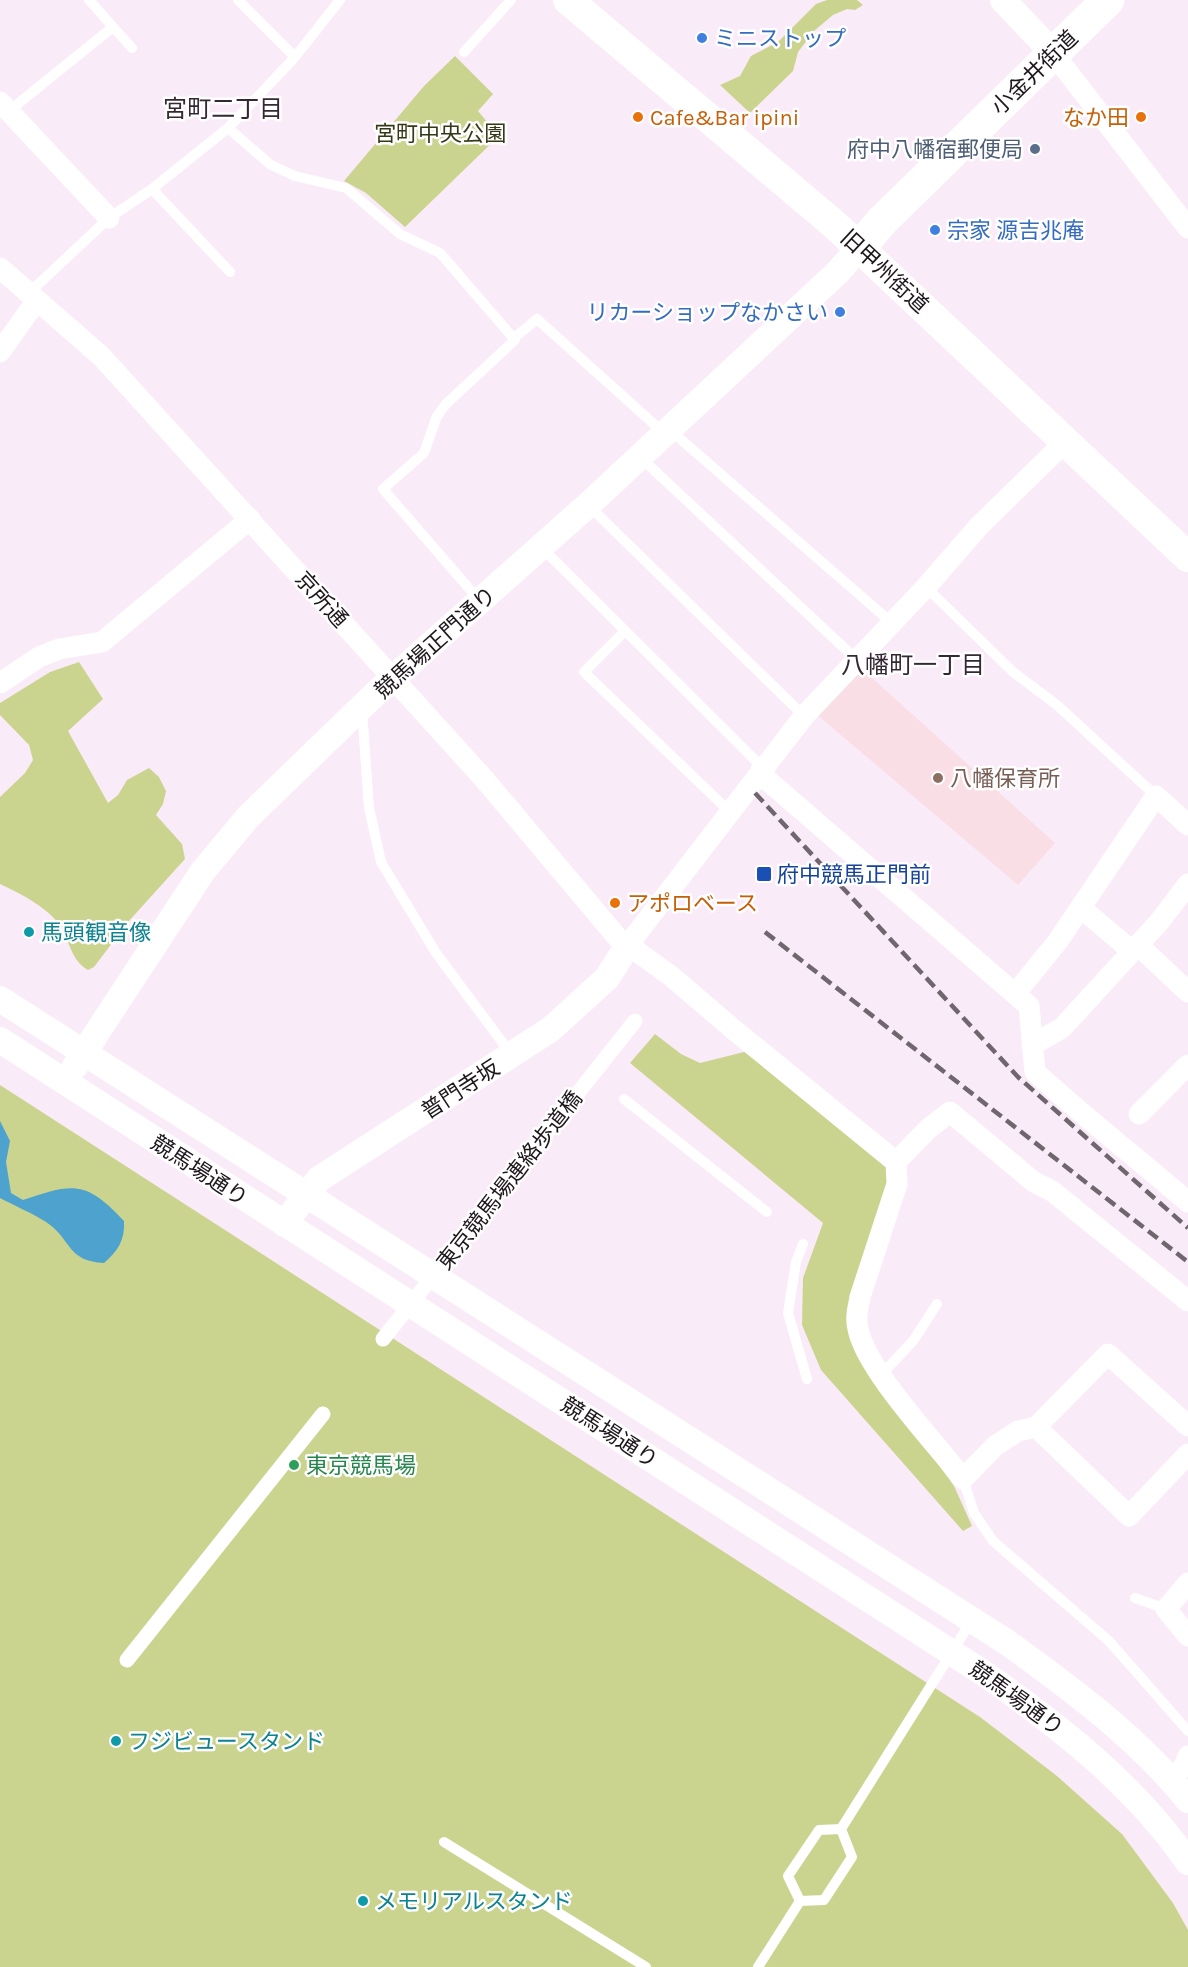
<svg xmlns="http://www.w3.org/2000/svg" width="1188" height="1967" font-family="Karla,'Noto Sans JP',sans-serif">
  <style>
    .education { fill: #f9dfe5 }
    .green { fill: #cbd48f }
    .water { fill: #4da3cd }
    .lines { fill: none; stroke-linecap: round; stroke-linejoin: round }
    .service { stroke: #fff; stroke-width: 10 }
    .pedestrian { stroke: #fff; stroke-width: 15 }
    .minor { stroke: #fff; stroke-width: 21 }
    .tertiary { stroke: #fff; stroke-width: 26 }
    .secondary { stroke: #fff; stroke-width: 30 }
    .primary { stroke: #fff; stroke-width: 33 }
    .rail { stroke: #6f666e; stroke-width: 4.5; stroke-dasharray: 12 6; stroke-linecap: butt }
    .shop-dot { fill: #3f7fe0; stroke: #fefefe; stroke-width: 2 }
    .food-dot { fill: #e8710a; stroke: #fefefe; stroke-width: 2 }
    .service-dot { fill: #5c6f8a; stroke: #fefefe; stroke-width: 2 }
    .education-dot { fill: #8d6e63; stroke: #fefefe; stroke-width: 2 }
    .transit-dot { fill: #1a4fb4; stroke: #fefefe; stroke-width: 2 }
    .culture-dot { fill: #0f9aa8; stroke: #fefefe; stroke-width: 2 }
    .leisure-dot { fill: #2e9e5b; stroke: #fefefe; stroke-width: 2 }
    .labels { text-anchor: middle; stroke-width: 5; stroke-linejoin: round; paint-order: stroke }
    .shop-label { font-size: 22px; fill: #366cbe; stroke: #fefefe; text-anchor: start }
    .street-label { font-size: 22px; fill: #1d171c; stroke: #fefefe }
    .food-label { font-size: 22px; fill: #c56008; stroke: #fefefe; text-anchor: start }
    .park-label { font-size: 22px; fill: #353917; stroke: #fefefe }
    .service-label { font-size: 22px; fill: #4e5e75; stroke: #fefefe; text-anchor: end }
    .education-label { font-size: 22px; fill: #785e54; stroke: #fefefe; text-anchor: start }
    .transit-label { font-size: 22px; fill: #164399; stroke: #fefefe; text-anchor: start }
    .culture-label { font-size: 22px; fill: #0d838f; stroke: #fefefe; text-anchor: start }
    .leisure-label { font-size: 22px; fill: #27864d; stroke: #fefefe; text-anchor: start }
    .neighbourhood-label { font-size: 24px; fill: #342933; stroke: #fefefe }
  </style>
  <rect width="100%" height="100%" fill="#faebf9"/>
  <path class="education" d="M 860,667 L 1055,843 L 1018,885 L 816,714 Z"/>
  <path class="green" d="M 827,0 L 857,0 L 863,5 L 855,10 L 847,9 L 833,15 L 814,31 L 798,52 L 793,71 L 750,113 L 720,85 L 740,76 L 751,56 L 778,42 L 816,4 Z
    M 455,56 L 493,94 L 478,111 L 499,136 L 405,227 L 366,193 L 344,181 L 424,86 Z
    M 79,662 L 103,699 L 68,731 L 108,803 L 118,795 L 127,780 L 149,768 L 159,777 L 166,791 L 163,804 L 156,815 L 182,844 L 185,859 L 128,922 L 94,967 L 88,970 C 70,960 70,939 58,923 C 45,906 19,893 0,884 L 0,797 L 25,773 L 33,760 L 29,745 L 0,715 L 0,703 L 50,672 Z
    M 655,1034 L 681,1054 L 700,1063 L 748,1051 L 890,1167 L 856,1350 L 954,1486 L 972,1526 L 963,1531 L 821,1370 L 802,1325 L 803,1278 L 823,1223 L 630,1063 Z
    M 0,1085 L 980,1717 L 1057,1776 L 1122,1834 L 1173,1903 L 1188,1930 L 1188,1967 L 0,1967 Z"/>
  <path class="water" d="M 0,1121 L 10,1141 L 6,1162 L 11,1193 L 23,1200 C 73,1183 86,1180 124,1221 C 125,1240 118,1251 104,1263 C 66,1261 72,1239 46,1222 C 32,1213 15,1206 0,1198 Z"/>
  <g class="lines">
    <path class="service" d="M 238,0 L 295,57
      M 113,27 L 132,48
      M 464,52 L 511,0
      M 9,111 L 113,27 L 89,0
      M 228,128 L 271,165 L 295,176 L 346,188 L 400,234 L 440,253 L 515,340 L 446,404 L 437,416 L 424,453 L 383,489 L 480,601
      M 152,189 L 230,272
      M 29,293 L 109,218 L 152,189 L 228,128 L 295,57 L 340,0
      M 514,338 L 537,319 L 665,434
      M 670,430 L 892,623
      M 640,457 L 856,659
      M 588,505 L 804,716
      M 541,547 L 755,760 L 761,770
      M 926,587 L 1013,672 L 1057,705 L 1156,796
      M 625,631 L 584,672 L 729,811
      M 362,710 L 369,808 L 381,862 L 436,953 L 511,1054
      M 624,1099 L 767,1212
      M 803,1244 L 796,1262 L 788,1313 L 807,1379
      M 882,1374 L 913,1341 L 937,1304
      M 963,1479 L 974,1513 L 993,1541 L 1109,1641 L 1188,1731
      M 1135,1598 L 1166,1609
      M 444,1842 L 646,1967
      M 800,1901 L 824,1900 L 852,1857 L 841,1829
      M 758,1967 L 800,1901 L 788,1876 L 819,1830 L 841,1829 L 972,1620"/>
    <path class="pedestrian" d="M 383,1339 L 635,1021
      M 127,1660 L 323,1414"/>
    <path class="minor" d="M 1053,53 L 1188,228
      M 0,102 L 109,218
      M 0,268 L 101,356 L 122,379 L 485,780 L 617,937 L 671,976 L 733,1029 L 896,1162 L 928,1129 L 950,1112 L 1034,1182 L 1052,1191 L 1188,1301
      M 0,352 L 37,300
      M 0,683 L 39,657 L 59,649 L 102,642 L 250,519
      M 761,770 L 766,779 L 1029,1006 L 1035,1072 C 1084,1117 1137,1158 1188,1202
      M 1081,908 L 1132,951
      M 628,945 L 804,716 L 926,587 L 979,526 L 1065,442
      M 1138,945 L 1188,992
      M 1015,994 L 1058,941 L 1156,796 L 1188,825
      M 1032,1045 L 1062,1028 L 1160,921 L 1188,884
      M 1139,1114 L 1188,1065
      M 896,1162 L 897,1184 L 860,1297 C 858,1308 855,1318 858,1329 C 866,1370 936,1443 963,1479 L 995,1446 L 1018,1431 L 1036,1427 L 1108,1354 L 1188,1426
      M 1036,1427 L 1129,1516 L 1188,1454
      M 1188,1583 L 1166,1609 L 1188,1636
      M 1171,1779 L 1185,1765 L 1188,1756"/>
    <path class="tertiary" d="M 1003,0 L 1053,53
      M 0,999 L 1008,1643 C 1073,1690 1137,1737 1188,1800
      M 0,1040 L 988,1676 C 1064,1730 1134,1785 1188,1862
      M 75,1066 L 203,871 L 248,817 L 374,695 L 588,505 L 838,272 L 860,247
      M 284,1224 L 319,1179 L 551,1029 L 607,978 L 628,945"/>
    <path class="secondary" d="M 568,0 L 835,225 L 1188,557"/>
    <path class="primary" d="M 860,247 L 882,221 L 1108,0"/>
    <path class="rail" d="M 755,793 L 1018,1077 L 1188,1228
      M 765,932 L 1188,1262"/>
  </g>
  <g class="shop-dot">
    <circle cx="702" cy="38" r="6"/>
    <circle cx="935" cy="230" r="6"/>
    <circle cx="840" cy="312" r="6"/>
  </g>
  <g class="food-dot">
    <circle cx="638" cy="117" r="6"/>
    <circle cx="1141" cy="117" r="6"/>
    <circle cx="615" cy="903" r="6"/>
  </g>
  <circle class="service-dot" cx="1035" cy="149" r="6"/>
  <circle class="education-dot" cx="938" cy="778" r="6"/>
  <rect class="transit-dot" x="756" y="866" width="16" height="16" rx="3"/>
  <g class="culture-dot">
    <circle cx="29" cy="932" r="6"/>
    <circle cx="116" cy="1741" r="6"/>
    <circle cx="363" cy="1901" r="6"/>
  </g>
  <circle class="leisure-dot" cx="294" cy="1465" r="6"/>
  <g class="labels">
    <g class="shop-label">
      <text x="714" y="46">ミニストップ</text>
      <text x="947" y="238">宗家 源吉兆庵</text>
      <text x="828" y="320" text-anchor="end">リカーショップなかさい</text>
    </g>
    <g class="street-label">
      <text transform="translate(1034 72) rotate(-44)" y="8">小金井街道</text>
      <text transform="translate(885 271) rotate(43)" y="8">旧甲州街道</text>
      <text transform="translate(322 599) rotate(48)" y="8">京所通</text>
      <text transform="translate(435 642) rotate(-42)" y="8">競馬場正門通り</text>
      <text transform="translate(460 1089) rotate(-33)" y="8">普門寺坂</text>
      <text transform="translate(200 1170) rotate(33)" y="8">競馬場通り</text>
      <text transform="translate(509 1180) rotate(-52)" y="8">東京競馬場連絡歩道橋</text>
      <text transform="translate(610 1432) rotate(33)" y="8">競馬場通り</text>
      <text transform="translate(1017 1698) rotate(36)" y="8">競馬場通り</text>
    </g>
    <g class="food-label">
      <text x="650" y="125">Cafe&amp;Bar ipini</text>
      <text x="1129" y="125" text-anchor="end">なか田</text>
      <text x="627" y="911">アポロベース</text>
    </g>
    <g class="park-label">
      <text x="440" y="141">宮町中央公園</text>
    </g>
    <g class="service-label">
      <text x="1023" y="157">府中八幡宿郵便局</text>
    </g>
    <g class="education-label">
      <text x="950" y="786">八幡保育所</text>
    </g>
    <g class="transit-label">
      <text x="777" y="882">府中競馬正門前</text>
    </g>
    <g class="culture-label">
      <text x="41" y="940">馬頭観音像</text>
      <text x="128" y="1749">フジビュースタンド</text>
      <text x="375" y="1909">メモリアルスタンド</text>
    </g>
    <g class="leisure-label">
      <text x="306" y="1473">東京競馬場</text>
    </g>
    <g class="neighbourhood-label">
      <text x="223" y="117">宮町二丁目</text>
      <text x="913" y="673">八幡町一丁目</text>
    </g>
  </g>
</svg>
